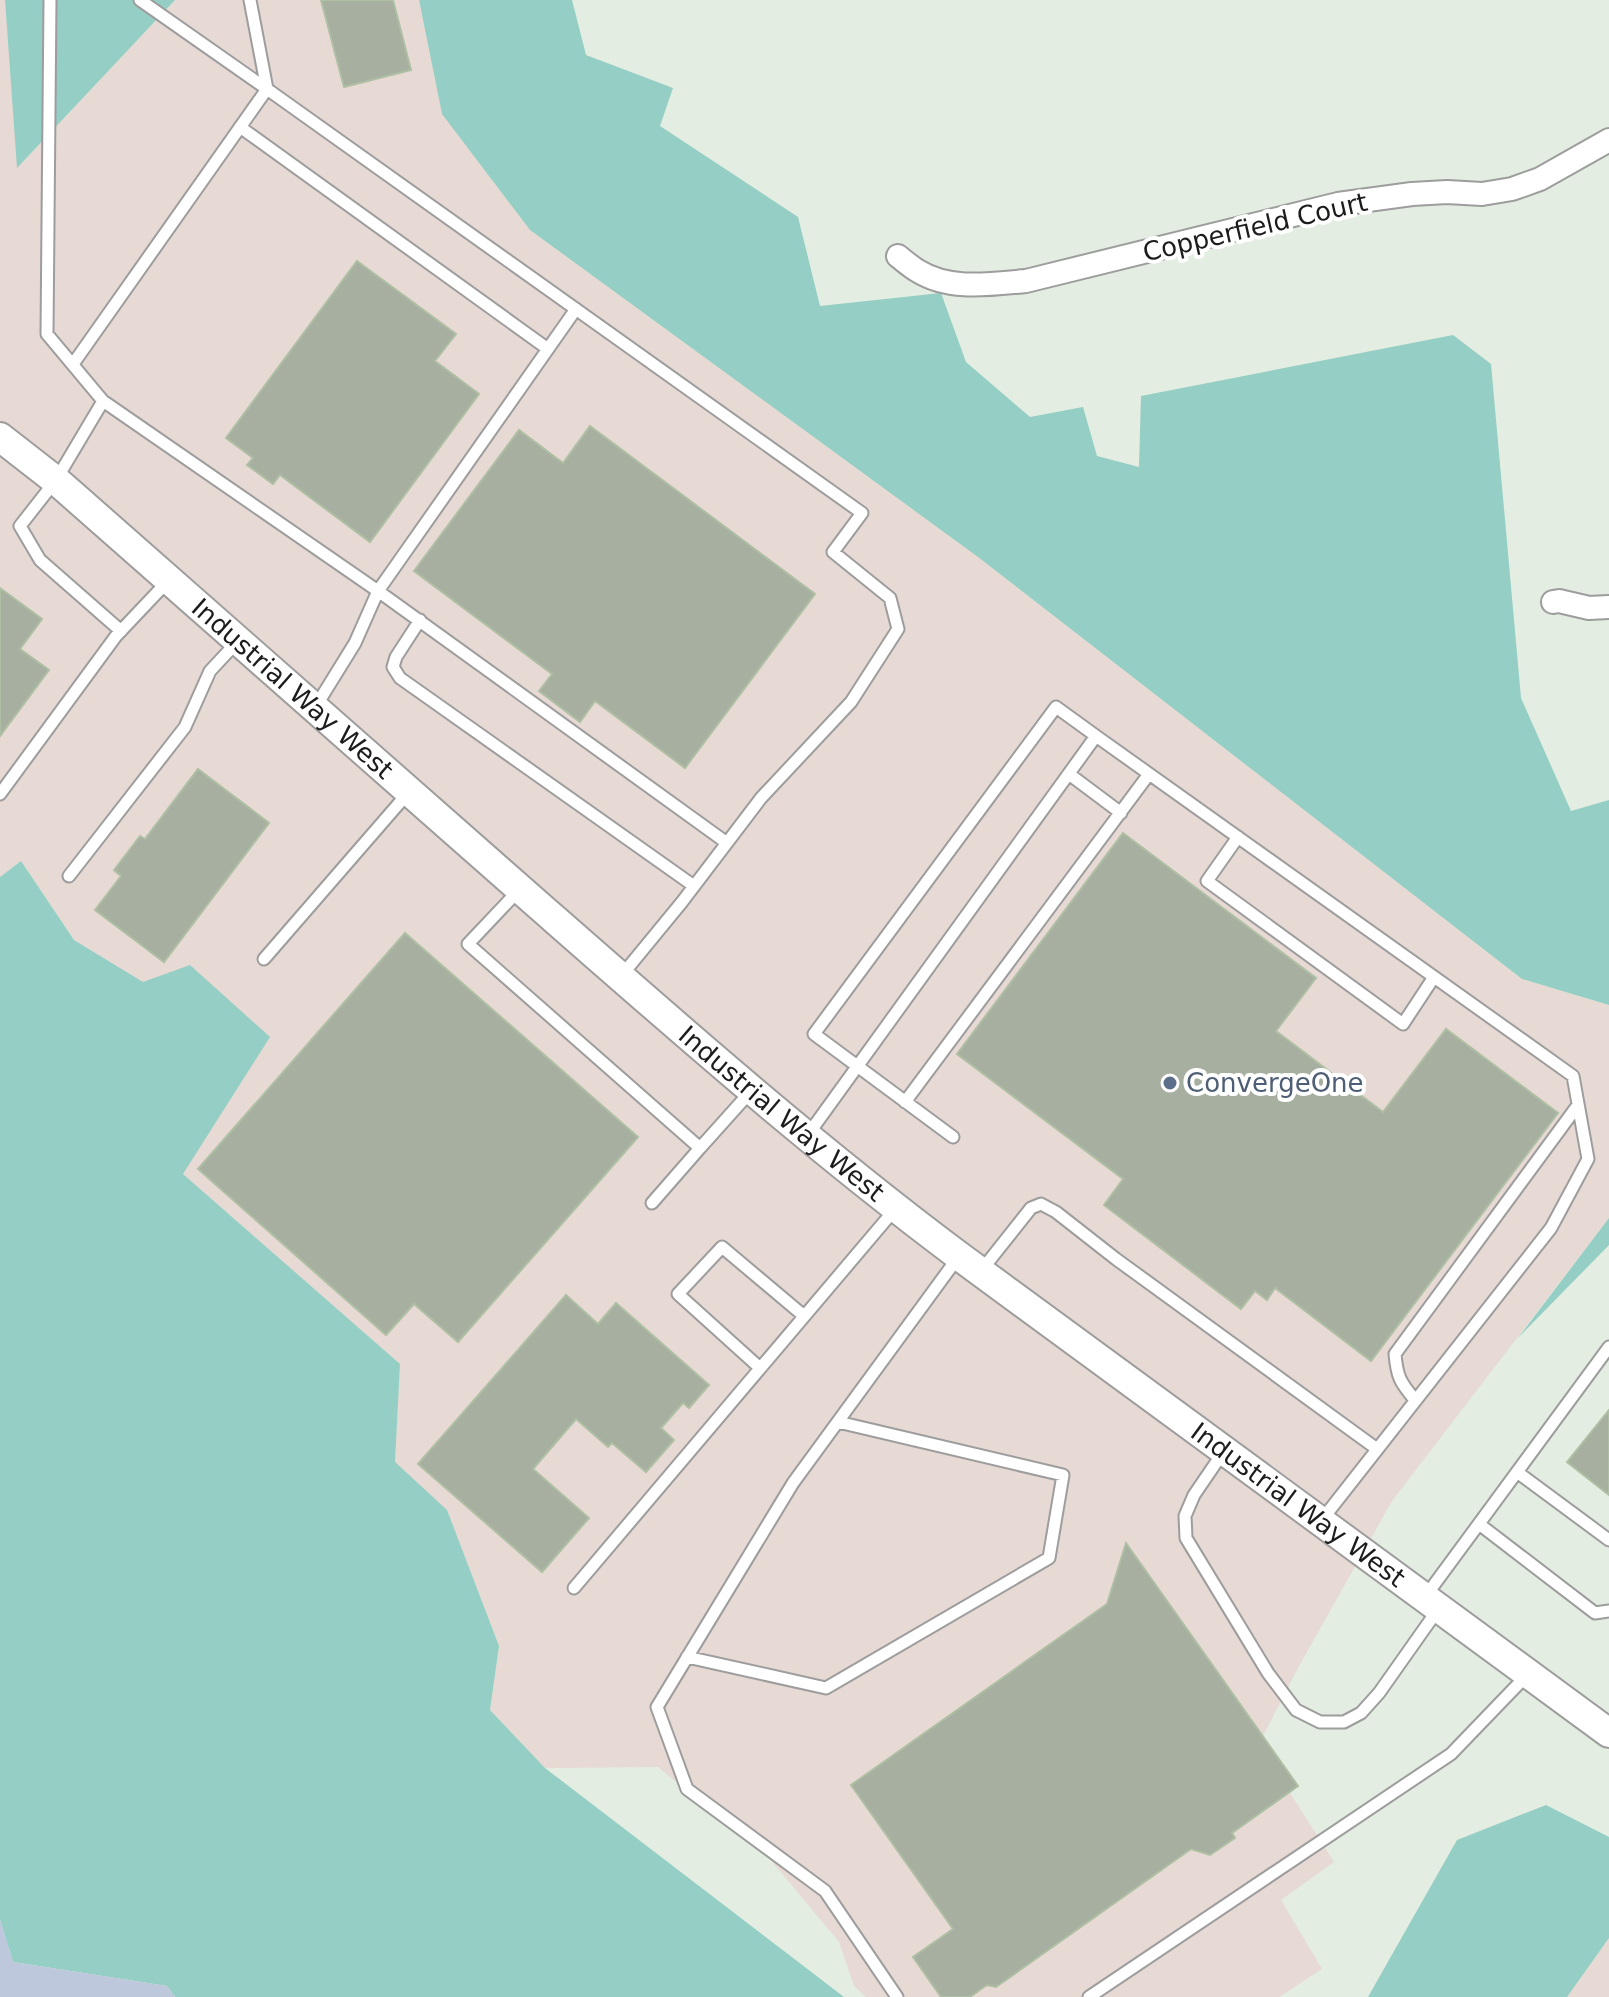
<svg xmlns="http://www.w3.org/2000/svg" width="1609" height="1997" font-family="'DejaVu Sans',sans-serif">
  <style>
    .industrial { fill: #e7d9d3 }
    .forest { fill: #95cec4 }
    .wetland { fill: #bdc8dc }
    .building { fill: #a6afa0; stroke: #afbfa3; stroke-width: 2 }
    .lines { fill: none; stroke-linecap: round; stroke-linejoin: round }
    .service-casing { stroke: #9d9d9d; stroke-width: 15 }
    .minor-casing { stroke: #9d9d9d; stroke-width: 26 }
    .tertiary-casing { stroke: #9d9d9d; stroke-width: 32 }
    .service { stroke: #fff; stroke-width: 11 }
    .minor { stroke: #fff; stroke-width: 22 }
    .tertiary { stroke: #fff; stroke-width: 28 }
    .service-dot { fill: #5c6f8a; stroke: #fff; stroke-width: 3 }
    .labels { text-anchor: middle; stroke-width: 8; stroke-linejoin: round; paint-order: stroke }
    .street-label { font-size: 26px; fill: #1c1c1c; stroke: #fff }
    .service-label { font-size: 26px; fill: #4e5e75; stroke: #fff; text-anchor: start }
  </style>
  <rect width="100%" height="100%" fill="#e3ede1"/>
  <path class="industrial" d="M 0,0 L 5,0 L 18,167 L 175,0 L 419,0 L 442,114 L 530,230 L 978,557 L 1522,979 L 1609,1005 L 1609,1218 L 1392,1501 L 1299,1666 L 1259,1744 L 1334,1862 L 1281,1900 L 1322,1969 L 1279,1997 L 866,1997 L 854,1986 L 839,1942 L 769,1858 L 658,1767 L 545,1768 L 490,1710 L 499,1646 L 447,1511 L 395,1463 L 400,1364 L 183,1174 L 143,982 L 74,940 L 21,861 L 0,877 Z
    M 1609,1938 L 1609,1997 L 1567,1997 Z"/>
  <path class="forest" d="M 5,0 L 175,0 L 17,168 Z
    M 419,0 L 572,0 L 586,55 L 673,88 L 660,126 L 798,217 L 820,306 L 941,293 L 966,362 L 1030,417 L 1083,407 L 1097,456 L 1139,467 L 1141,396 L 1453,335 L 1491,364 L 1521,698 L 1571,811 L 1609,800 L 1609,1005 L 1522,979 L 978,557 L 530,230 L 442,114 Z
    M 21,861 L 74,940 L 143,982 L 190,965 L 270,1037 L 183,1174 L 400,1364 L 395,1462 L 447,1510 L 499,1646 L 490,1710 L 545,1768 L 844,1997 L 175,1997 L 167,1986 L 13,1962 L 0,1920 L 0,877 Z
    M 1609,1218 L 1609,1245 L 1518,1338 Z
    M 1546,1805 L 1609,1837 L 1609,1938 L 1567,1997 L 1368,1997 L 1457,1840 Z"/>
  <path class="wetland" d="M 0,1920 L 13,1962 L 167,1986 L 175,1997 L 0,1997 Z"/>
  <path class="building" d="M 321,0 L 393,0 L 411,70 L 344,87 Z
    M 357,261 L 456,334 L 435,361 L 479,394 L 370,542 L 280,475 L 273,484 L 247,465 L 253,458 L 226,438 Z
    M 590,426 L 815,594 L 685,768 L 595,701 L 580,722 L 539,691 L 552,674 L 414,571 L 519,430 L 563,463 Z
    M 0,588 L 42,619 L 20,649 L 49,670 L 0,736 Z
    M 198,769 L 269,823 L 164,962 L 95,910 L 121,876 L 114,870 L 140,836 L 145,839 Z
    M 1123,833 L 1316,978 L 1276,1031 L 1383,1112 L 1446,1029 L 1558,1113 L 1371,1361 L 1275,1288 L 1267,1300 L 1255,1291 L 1241,1309 L 1104,1205 L 1123,1179 L 957,1054 Z
    M 405,933 L 638,1137 L 458,1342 L 414,1304 L 386,1335 L 198,1169 Z
    M 566,1295 L 598,1324 L 616,1303 L 709,1385 L 689,1408 L 683,1403 L 661,1428 L 674,1440 L 646,1472 L 612,1443 L 608,1447 L 576,1419 L 533,1469 L 589,1518 L 542,1572 L 418,1464 Z
    M 1609,1410 L 1609,1495 L 1567,1462 Z
    M 1126,1543 L 1298,1786 L 1232,1833 L 1235,1838 L 1210,1855 L 1191,1849 L 996,1987 L 987,1985 L 970,1997 L 941,1997 L 913,1957 L 953,1929 L 851,1785 L 1107,1604 Z"/>
  <g class="lines">
    <defs>
      <path id="service" d="M 50,0 L 47,334 L 103,401 L 56,480 L 20,526 L 40,560 L 121,631
        M 250,0 L 267,89 L 862,513 L 833,552 L 890,598 L 898,629 L 851,702 L 761,798 L 682,902 L 622,975
        M 240,127 L 548,349
        M 73,364 L 267,89 L 140,0
        M 103,401 L 378,591 L 727,843
        M 420,620 L 396,657 L 393,667 L 400,678 L 694,886
        M 316,706 L 355,643 L 378,591 L 576,309
        M 1069,774 L 1121,813
        M 0,794 L 116,636 L 169,580
        M 1238,837 L 1207,881 L 1403,1024 L 1434,977
        M 69,876 L 185,727 L 210,671 L 238,641
        M 520,889 L 468,944 L 700,1148 L 752,1090
        M 264,959 L 408,793
        M 905,1102 L 1149,774
        M 807,1136 L 1096,736 L 1573,1076 L 1588,1159 L 1551,1228 L 1321,1521
        M 953,1137 L 814,1034 L 1056,707 L 1096,736
        M 652,1203 L 700,1148
        M 981,1271 L 1031,1208 L 1041,1204 L 1056,1212 L 1116,1259 L 1377,1449
        M 760,1368 L 678,1294 L 722,1247 L 804,1316
        M 1415,1400 C 1400,1382 1397,1377 1395,1354 L 1578,1105
        M 1224,1451 L 1194,1495 L 1185,1516 L 1186,1538 L 1268,1673 L 1296,1710 L 1320,1722 L 1344,1722 L 1361,1713 L 1379,1693 L 1439,1608
        M 1517,1472 L 1609,1540
        M 1479,1524 L 1595,1613 L 1609,1611
        M 574,1588 L 896,1208
        M 1425,1597 L 1609,1347
        M 687,1657 L 826,1688 L 1049,1558 L 1063,1475 L 838,1422
        M 897,1997 L 825,1891 L 687,1789 L 657,1707 L 793,1483 L 959,1256
        M 1089,1997 L 1451,1754 L 1528,1674"/>
      <path id="minor" d="M 898,256 C 904,261 911,267 918,271 C 950,291 991,284 1026,281 L 1338,204 L 1412,194 L 1447,192 L 1482,194 L 1512,189 L 1540,179 L 1609,140
        M 1553,602 L 1559,601 L 1589,608 L 1609,607"/>
      <g id="tertiary">
        <path id="s1" d="M 0,437 L 59,483 C 218,623 377,763 536,903 C 674,1024 812,1146 959,1256 L 1609,1733"/>
      </g>
    </defs>
    <use href="#service" class="service-casing"/>
    <use href="#minor" class="minor-casing"/>
    <use href="#tertiary" class="tertiary-casing"/>
    <use href="#service" class="service"/>
    <use href="#minor" class="minor"/>
    <use href="#tertiary" class="tertiary"/>
  </g>
  <circle class="service-dot" cx="1170" cy="1083" r="8"/>
  <g class="labels">
    <g class="street-label">
      <text transform="translate(1255 227) rotate(-13)" y="9">Copperfield Court</text>
      <text dy="9" stroke="none"><textPath href="#s1" startOffset="386">Industrial Way West</textPath></text>
      <text dy="9" stroke="none"><textPath href="#s1" startOffset="1034">Industrial Way West</textPath></text>
      <text dy="9" stroke="none"><textPath href="#s1" startOffset="1682">Industrial Way West</textPath></text>
    </g>
    <g class="service-label">
      <text x="1186" y="1092">ConvergeOne</text>
    </g>
  </g>
</svg>
